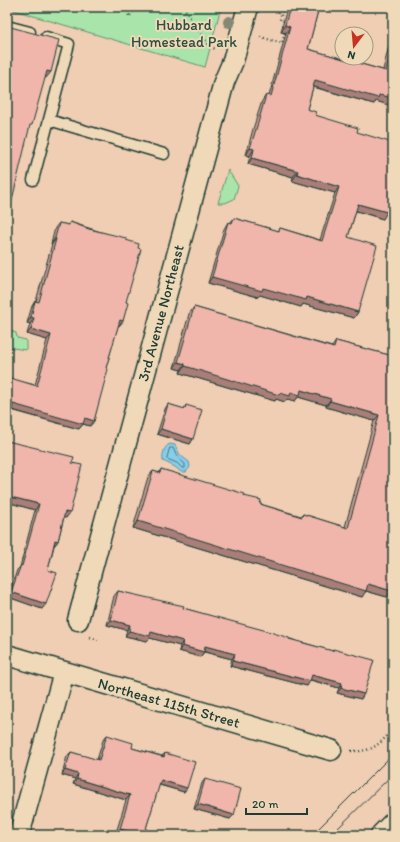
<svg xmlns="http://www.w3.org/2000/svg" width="400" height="842" font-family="Itim,sans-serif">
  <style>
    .green { fill: #a9e5ab; stroke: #649170 }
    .water { fill: #88cde9; stroke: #5e93a1 }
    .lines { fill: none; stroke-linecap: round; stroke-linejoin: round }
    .shore { stroke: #49777c; stroke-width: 1 }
    .lane-casing { stroke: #1f3d34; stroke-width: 13 }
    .street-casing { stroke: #1f3d34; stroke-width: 23 }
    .secondary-casing { stroke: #1f3d34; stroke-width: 25 }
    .path { stroke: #1f3d34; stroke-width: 2.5; stroke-dasharray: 1 3; stroke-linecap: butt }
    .lane { stroke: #efd9b8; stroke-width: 10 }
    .street { stroke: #efd9b8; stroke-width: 20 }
    .secondary { stroke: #efd9b8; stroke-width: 22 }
    .tram { stroke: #1f3d34; stroke-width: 1 }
    .tree { fill: #848874 }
    .wall { fill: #ce9c93; stroke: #1f3d34 }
    .shaded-wall { fill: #a87f78; stroke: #1f3d34 }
    .building { fill: #f0b5ab; stroke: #1f3d34 }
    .labels { text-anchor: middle; stroke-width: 4; stroke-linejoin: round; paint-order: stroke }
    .park-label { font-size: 15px; fill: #2d4e40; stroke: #efd9b8 }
    .street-label { font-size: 15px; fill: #1f3d34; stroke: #efd9b8 }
  </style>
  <rect width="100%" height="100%" fill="#efceb4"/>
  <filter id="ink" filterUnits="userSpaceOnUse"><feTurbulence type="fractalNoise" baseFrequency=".025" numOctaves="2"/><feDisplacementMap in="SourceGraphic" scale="8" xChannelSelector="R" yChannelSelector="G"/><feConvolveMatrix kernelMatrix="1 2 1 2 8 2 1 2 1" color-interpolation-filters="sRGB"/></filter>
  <g filter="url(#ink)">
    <path class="green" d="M 7,7 L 221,7 L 205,67 L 7,8 Z
      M 228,170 L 238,186 L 234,199 L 225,203 L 218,203 Z
      M 7,310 L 11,312 L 9,330 L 16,333 L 17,338 L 26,340 L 26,350 L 7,347 Z"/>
    <path class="water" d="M 170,444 L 175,445 L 180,455 L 189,462 L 190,467 L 186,472 L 181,472 L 175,467 L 163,461 C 162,455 164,446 170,444 Z"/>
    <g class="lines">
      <path class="shore" d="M 170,448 L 173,448 L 177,457 L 185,464 L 185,468 L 182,468 L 177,463 L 167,459 Z"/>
      <defs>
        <path id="lane" d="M 7,26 L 30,32
          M 49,120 L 164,154
          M 33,180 L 69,44 L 46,37"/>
        <path id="street" d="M 78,620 L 224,82 L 233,61 L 248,7
          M 7,655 L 331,750
          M 19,835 L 64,672"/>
        <path id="secondary" d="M 382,835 L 393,824"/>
      </defs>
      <use href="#lane" class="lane-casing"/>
      <use href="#street" class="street-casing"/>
      <use href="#secondary" class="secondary-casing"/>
      <path class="path" d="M 127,7 L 129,17 L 136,7
        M 183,7 L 210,47 L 216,49
        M 283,7 L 280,20 L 284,21
        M 260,37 L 282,43 L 285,33
        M 90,637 L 98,640
        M 351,751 C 373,752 378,745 393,730"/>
      <use href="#lane" class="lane"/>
      <use href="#street" class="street"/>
      <use href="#secondary" class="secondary"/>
      <path class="tram" d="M 312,835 L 393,754
        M 331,835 L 393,774"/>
    </g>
    <circle class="tree" cx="229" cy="22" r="6"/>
    <path class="wall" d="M 287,7 L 319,7 L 308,49 L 383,70 L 393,29 L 393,105 L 392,106 L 376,101 L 374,104 L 313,87 L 307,109 L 315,115 L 357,132 L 383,219 L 356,211 L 348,237 L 358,312 L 354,318 L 303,304 L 301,307 L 260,295 L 258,297 L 208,283 L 224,229 L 228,222 L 230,223 L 234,218 L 278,231 L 280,228 L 320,240 L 335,193 L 292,181 L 293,177 L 248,164 L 250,156 L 246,155 L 253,129 L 262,101 L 266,95 L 269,96 L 286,33 L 281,32 Z
      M 70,222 L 126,240 L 126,302 L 123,321 L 119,326 L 118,326 L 106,368 L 94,421 L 90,426 L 83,424 L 79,429 L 11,410 L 7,378 L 35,385 L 47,340 L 27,334 L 30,324 L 27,323 L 32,306 L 35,301 L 36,301 L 52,244 L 51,244 L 55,228 L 59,223 L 68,225 Z
      M 194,307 L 332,347 L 336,341 L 393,356 L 387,597 L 366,591 L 362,597 L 133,528 L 148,477 L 153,471 L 159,473 L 161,469 L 244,496 L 260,504 L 301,516 L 303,514 L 345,527 L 374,421 L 326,407 L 326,405 L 298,397 L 295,401 L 287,399 L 285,402 L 276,399 L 275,401 L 180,373 L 181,370 L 174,368 L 189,314 Z
      M 168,404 L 184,409 L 186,405 L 193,439 L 190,444 L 157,434 L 165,409 Z
      M 7,441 L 72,463 L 66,518 L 64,517 L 58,541 L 54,546 L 48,570 L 42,609 L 8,597 L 17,570 L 20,567 L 35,510 L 7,502 Z
      M 118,591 L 183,608 L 332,651 L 333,649 L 361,699 L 337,693 L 339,688 L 310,680 L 307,686 L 230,666 L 232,659 L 204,652 L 200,657 L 179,651 L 180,646 L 150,638 L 147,641 L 125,636 L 127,630 L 107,625 L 114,596 Z
      M 107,735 L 132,748 L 162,756 L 165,753 L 184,792 L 159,785 L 144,835 L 122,835 L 116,833 L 126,800 L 73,784 L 75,779 L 62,775 L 67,756 L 71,752 L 97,760 L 103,740 Z
      M 205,779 L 230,819 L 194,809 L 202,783 Z"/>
    <path class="shaded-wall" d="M 285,25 L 290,27 L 286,33 L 281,32 Z
      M 47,71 L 51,72 L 46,78 L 42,77 Z
      M 315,80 L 393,98 L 393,105 L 392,106 L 376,101 L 374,104 L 311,86 Z
      M 250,148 L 254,149 L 250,156 L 246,155 Z
      M 252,158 L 298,171 L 293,177 L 248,164 Z
      M 297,174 L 339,187 L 335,193 L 292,181 Z
      M 358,204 L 387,212 L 383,219 L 354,210 Z
      M 55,238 L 56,239 L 52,244 L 51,244 Z
      M 212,277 L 307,297 L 358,312 L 354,318 L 303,304 L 301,307 L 260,295 L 258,297 L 208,283 Z
      M 31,317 L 34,318 L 30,324 L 27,323 Z
      M 120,320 L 123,321 L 119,326 L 116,325 Z
      M 31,329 L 51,335 L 47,340 L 27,334 Z
      M 178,362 L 185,364 L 181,370 L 174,368 Z
      M 185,366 L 291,392 L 301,390 L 331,399 L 326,405 L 298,397 L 295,401 L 287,399 L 285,402 L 276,399 L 275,401 L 180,373 Z
      M 330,401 L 379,415 L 374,421 L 326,407 Z
      M 13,404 L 85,418 L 94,421 L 90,426 L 83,424 L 79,429 L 9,409 Z
      M 161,429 L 193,439 L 190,444 L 157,434 Z
      M 7,496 L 39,504 L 35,510 L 7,502 Z
      M 65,512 L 70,513 L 66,518 L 62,517 Z
      M 138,521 L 368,584 L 392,591 L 387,597 L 366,591 L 362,597 L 133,528 Z
      M 55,540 L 58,541 L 54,546 Z
      M 11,592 L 46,604 L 42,609 L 8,597 Z
      M 111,620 L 130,625 L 127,630 L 107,625 Z
      M 129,631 L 151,632 L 183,641 L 180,646 L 150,638 L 147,641 L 125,636 Z
      M 182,646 L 204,652 L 200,657 L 179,651 Z
      M 205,646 L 235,654 L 232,659 L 202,651 Z
      M 233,661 L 310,681 L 307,686 L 230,666 Z
      M 312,675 L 342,683 L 339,688 L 308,679 Z
      M 341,688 L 364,694 L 361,699 L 337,693 Z
      M 65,770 L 78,774 L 75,779 L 62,775 Z
      M 77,779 L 130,795 L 126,800 L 73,784 Z
      M 161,780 L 187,788 L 184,792 L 157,784 Z
      M 198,804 L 234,815 L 230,819 L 194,809 Z
      M 120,829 L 141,835 L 122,835 L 116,833 Z"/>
    <path class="building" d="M 290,7 L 319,7 L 308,49 L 386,71 L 393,41 L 393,98 L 379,95 L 378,98 L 315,80 L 307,109 L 316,112 L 315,115 L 358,128 L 357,132 L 393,143 L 393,193 L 387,212 L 358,204 L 348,237 L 377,246 L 358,312 L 307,297 L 306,300 L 263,288 L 262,291 L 212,277 L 228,222 L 232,223 L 234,218 L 279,231 L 280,228 L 322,241 L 339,187 L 297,174 L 298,171 L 252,158 L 254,149 L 250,148 L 258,123 L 266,95 L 271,96 L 290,27 L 285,25 Z
      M 7,26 L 59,40 L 51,72 L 47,71 L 32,125 L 30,125 L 7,221 Z
      M 70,222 L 89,229 L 126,238 L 126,240 L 139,244 L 138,248 L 141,249 L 126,302 L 128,303 L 123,321 L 120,320 L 106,368 L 108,369 L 94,421 L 85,418 L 83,424 L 13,404 L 7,425 L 7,377 L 37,386 L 51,335 L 31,329 L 34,318 L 31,317 L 35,301 L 39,302 L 56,239 L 55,238 L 59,223 L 69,225 Z
      M 194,307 L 334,348 L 336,341 L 393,356 L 393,586 L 392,591 L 368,584 L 366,591 L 138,521 L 153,471 L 160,473 L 161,469 L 245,494 L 244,496 L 261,500 L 260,504 L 302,517 L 303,514 L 348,528 L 379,415 L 330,401 L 331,399 L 301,390 L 300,395 L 291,392 L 290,396 L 280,393 L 279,395 L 185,366 L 185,364 L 178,362 Z
      M 168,404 L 185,409 L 186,405 L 202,410 L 193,439 L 161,429 Z
      M 7,441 L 74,457 L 72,463 L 82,465 L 70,513 L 65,512 L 58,541 L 55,540 L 48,570 L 57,573 L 46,604 L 11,592 L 21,565 L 22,566 L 39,504 L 7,496 L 10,487 L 7,487 Z
      M 118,591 L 184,606 L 183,608 L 267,631 L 289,638 L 289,639 L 333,651 L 333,649 L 374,660 L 364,694 L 341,688 L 342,683 L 312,675 L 310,681 L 233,661 L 235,654 L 205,646 L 204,652 L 182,646 L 183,641 L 151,632 L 150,636 L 129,631 L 130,625 L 111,620 Z
      M 107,735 L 133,743 L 132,748 L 164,757 L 165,753 L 195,762 L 187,788 L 161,780 L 144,835 L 141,835 L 120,829 L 130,795 L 77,779 L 78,774 L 65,770 L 71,752 L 99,760 Z
      M 205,779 L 241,789 L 234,815 L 198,804 Z
      M 70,832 L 80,835 L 69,835 Z"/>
  </g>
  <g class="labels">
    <g class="park-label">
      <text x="184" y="30">Hubbard<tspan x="184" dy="17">Homestead Park</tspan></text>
    </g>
    <g class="street-label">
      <text transform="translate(161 313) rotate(-75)" y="5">3rd Avenue Northeast</text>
      <text transform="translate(169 703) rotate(16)" y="5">Northeast 115th Street</text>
    </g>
  </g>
  <rect width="400" height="842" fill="none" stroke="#efd9b8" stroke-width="24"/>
  <rect x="12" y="12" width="376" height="818" fill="none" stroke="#1f3d34" stroke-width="1.5" filter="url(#ink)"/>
  <g transform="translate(354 46) rotate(196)"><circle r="19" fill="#efd9b8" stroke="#9c9b83"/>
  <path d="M0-3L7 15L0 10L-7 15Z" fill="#c8321e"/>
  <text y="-6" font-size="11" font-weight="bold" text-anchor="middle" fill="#1f3d34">N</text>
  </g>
  <path d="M246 808v6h61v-6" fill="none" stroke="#1f3d34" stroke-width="2"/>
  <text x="252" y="808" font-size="12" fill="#1f3d34" stroke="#efd9b8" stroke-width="3" paint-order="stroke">20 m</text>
</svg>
